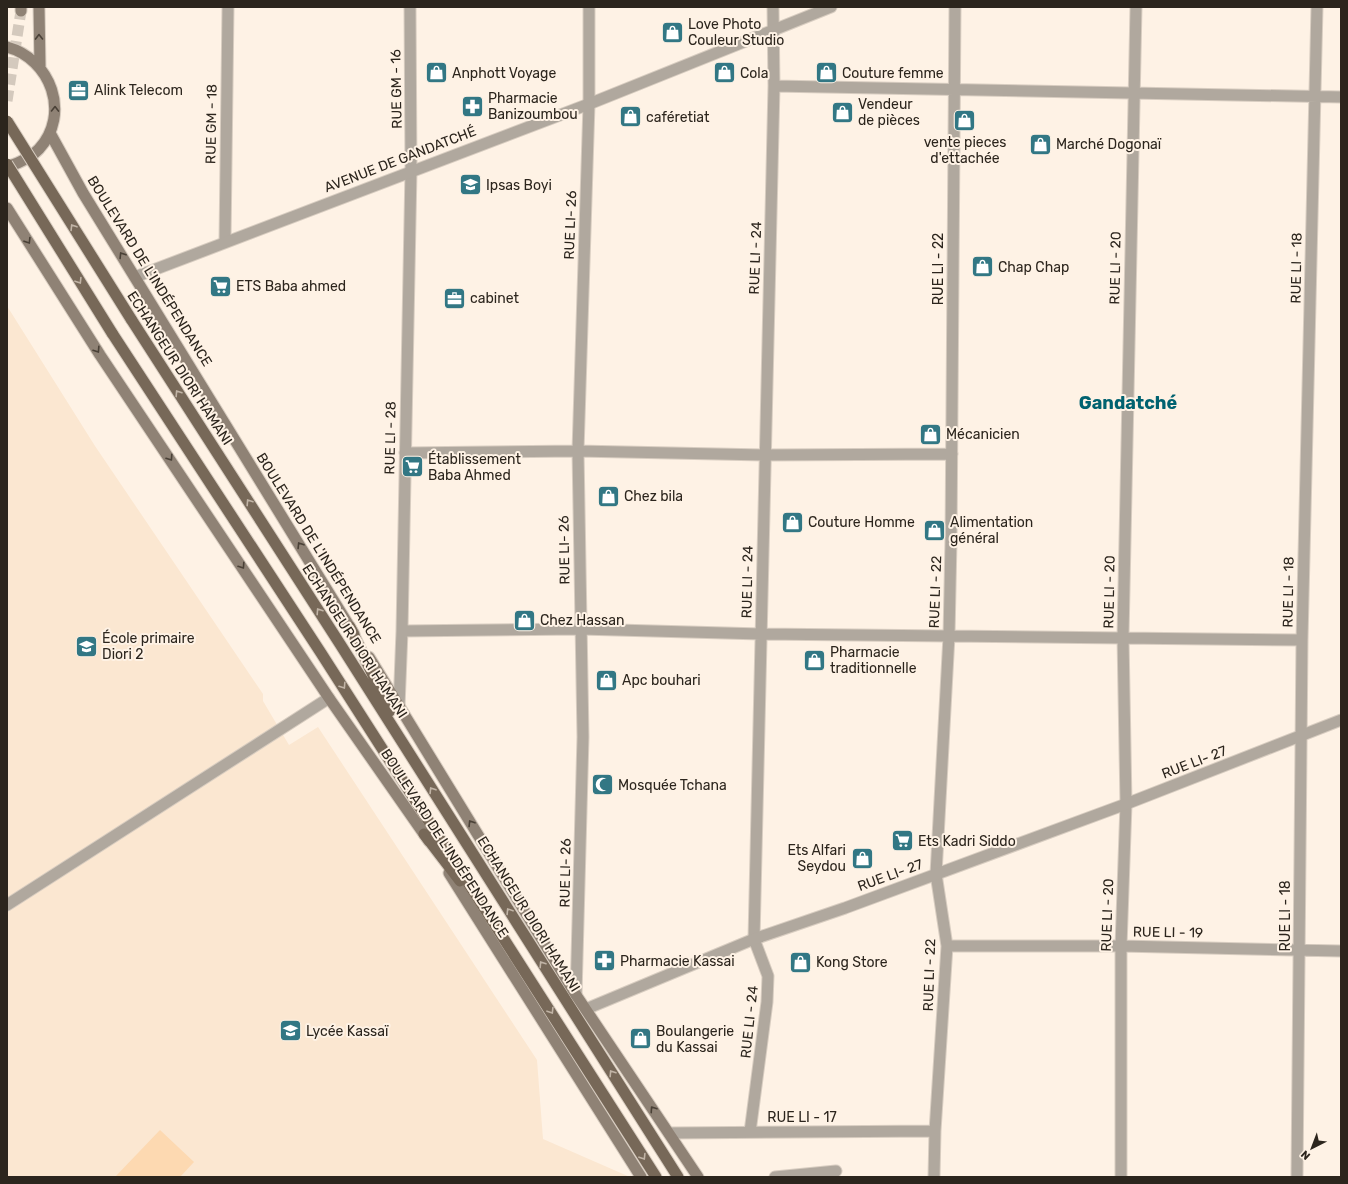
<svg xmlns="http://www.w3.org/2000/svg" width="1348" height="1184" font-family="Rubik,sans-serif">
  <style>
    .built { fill: #fbe7d1 }
    .green { fill: #fdd9b1 }
    .lines { fill: none; stroke-linecap: round; stroke-linejoin: round }
    .secondary-tunnel { stroke: #d4c9bd; stroke-width: 11; stroke-dasharray: 11 5.5; stroke-linecap: butt }
    .minor-casing { stroke: #d8cdc1; stroke-width: 13 }
    .tertiary-casing { stroke: #d8cdc1; stroke-width: 13 }
    .secondary-casing { stroke: #d8cdc1; stroke-width: 13 }
    .primary-casing { stroke: #d8cdc1; stroke-width: 13 }
    .minor { stroke: #b0a89e; stroke-width: 11 }
    .tertiary { stroke: #b0a89e; stroke-width: 11 }
    .secondary { stroke: #8f8275; stroke-width: 11 }
    .primary { stroke: #776858; stroke-width: 11 }
    .primary-bridge-casing { stroke: #d8cdc1; stroke-width: 13; stroke-linecap: butt }
    .primary-bridge { stroke: #776858; stroke-width: 11 }
    .oneway { stroke: #4a4137 }
    .oneway2 { stroke: #c1b4a6 }
    .labels { text-anchor: middle; stroke-width: 4; stroke-linejoin: round; paint-order: stroke }
    .poi-label { font-size: 14px; fill: #2c251d; stroke: #fef2e5; text-anchor: start }
    .street-label { font-size: 14px; fill: #2c251d; stroke: #fef2e5 }
    .district-label { font-size: 18px; font-weight: bold; fill: #006270; stroke: #fef2e5 }
  </style>
  <rect width="100%" height="100%" fill="#fef2e5"/>
  <path class="built" d="M 7,306 L 95,446 L 263,694 L 263,701 L 289,745 L 318,727 L 537,1060 L 543,1139 L 630,1177 L 7,1177 Z"/>
  <path class="green" d="M 160,1130 L 194,1162 L 180,1177 L 115,1177 Z"/>
  <g class="lines">
    <path class="secondary-tunnel" d="M 7,101 L 21,11"/>
    <defs>
      <path id="minor" d="M 774,86 L 1341,97
        M 225,241 L 228,7
        M 405,453 L 578,451 L 765,455 L 952,454
        M 402,631 L 581,629 L 761,634 L 1302,640
        M 399,707 L 402,631 L 411,170 L 410,7
        M 7,905 L 329,698
        M 947,946 L 1121,946 L 1341,951
        M 576,995 L 583,737 L 578,451 L 589,104 L 589,7
        M 750,1132 L 767,1002 L 768,976 L 754,939 L 774,86 L 773,7
        M 669,1133 L 935,1131
        M 775,1177 L 836,1171
        M 934,1177 L 935,1131 L 947,946 L 936,874 L 949,636 L 951,540 L 955,7
        M 1121,1177 L 1121,946 L 1126,804 L 1123,637 L 1136,7
        M 1297,1177 L 1302,640 L 1317,7"/>
      <path id="tertiary" d="M 135,277 L 589,104 L 831,7
        M 586,1009 L 754,939 L 845,908 L 1126,804 L 1341,720"/>
      <path id="secondary" d="M 39,7 L 40,66
        M 21,11 L 21,7
        M 7,47 C 51,59 71,114 39,149 C 31,158 19,163 7,167
        M 50,133 L 83,193 L 354,634
        M 7,208 L 100,355 L 329,698 L 429,841
        M 369,657 L 576,995 L 698,1177
        M 449,873 L 641,1177"/>
      <path id="primary" d="M 131,319 L 340,644 L 678,1177
        M 112,333 L 321,653 L 656,1177
        M 350,627 L 390,711
        M 424,834 L 460,881"/>
    </defs>
    <use href="#minor" class="minor-casing"/>
    <use href="#tertiary" class="tertiary-casing"/>
    <use href="#secondary" class="secondary-casing"/>
    <use href="#primary" class="primary-casing"/>
    <use href="#minor" class="minor"/>
    <use href="#tertiary" class="tertiary"/>
    <use href="#secondary" class="secondary"/>
    <use href="#primary" class="primary"/>
    <defs>
      <path id="primary-bridge" d="M 7,121 L 131,319
        M 7,164 L 112,333"/>
    </defs>
    <use href="#primary-bridge" class="primary-bridge-casing"/>
    <use href="#primary-bridge" class="primary-bridge"/>
  </g>
  <defs><path id="oneway-chevron" d="M-2-3.5L2.5 0L-2 3.5" fill="none" stroke-width="1.6" stroke-linecap="round" stroke-linejoin="round"/></defs>
  <g class="oneway">
    <use href="#oneway-chevron" transform="translate(39 37) rotate(-91)"/>
    <use href="#oneway-chevron" transform="translate(55 109) rotate(-89)"/>
    <use href="#oneway-chevron" transform="translate(28 241) rotate(58)"/>
    <use href="#oneway-chevron" transform="translate(122 255) rotate(-122)"/>
    <use href="#oneway-chevron" transform="translate(97 350) rotate(57)"/>
    <use href="#oneway-chevron" transform="translate(170 458) rotate(56)"/>
    <use href="#oneway-chevron" transform="translate(300 545) rotate(-122)"/>
    <use href="#oneway-chevron" transform="translate(242 566) rotate(56)"/>
    <use href="#oneway-chevron" transform="translate(471 823) rotate(-122)"/>
    <use href="#oneway-chevron" transform="translate(653 1109) rotate(-124)"/>
  </g>
  <g class="oneway2">
    <use href="#oneway-chevron" transform="translate(73 227) rotate(-122)"/>
    <use href="#oneway-chevron" transform="translate(79 281) rotate(58)"/>
    <use href="#oneway-chevron" transform="translate(178 393) rotate(-123)"/>
    <use href="#oneway-chevron" transform="translate(249 502) rotate(-123)"/>
    <use href="#oneway-chevron" transform="translate(319 611) rotate(-123)"/>
    <use href="#oneway-chevron" transform="translate(343 686) rotate(57)"/>
    <use href="#oneway-chevron" transform="translate(432 790) rotate(-122)"/>
    <use href="#oneway-chevron" transform="translate(509 911) rotate(-122)"/>
    <use href="#oneway-chevron" transform="translate(542 964) rotate(-123)"/>
    <use href="#oneway-chevron" transform="translate(551 1011) rotate(58)"/>
    <use href="#oneway-chevron" transform="translate(612 1073) rotate(-123)"/>
    <use href="#oneway-chevron" transform="translate(643 1157) rotate(58)"/>
  </g>
  <defs>
    <symbol id="shop-square" viewBox="-11 -11 22 22"><rect x="-9" y="-9" width="18" height="18" rx="4" fill="#327784" stroke="#fef2e5"/><path d="M-5-2.5h2.3a2.7 3.5 0 0 1 5.4 0H5L5.5 6h-11ZM-1.5-2.5h3a1.5 2.3 0 0 0-3 0Z" fill="#fff"/></symbol>
    <symbol id="office-square" viewBox="-11 -11 22 22"><rect x="-9" y="-9" width="18" height="18" rx="4" fill="#327784" stroke="#fef2e5"/><path d="M-6-3h4V-5.5h4V-3h4V5H-6ZM-1-4.5V-3h2v-1.5ZM-6 0V1H6V0Z" fill="#fff"/></symbol>
    <symbol id="pharmacy-square" viewBox="-11 -11 22 22"><rect x="-9" y="-9" width="18" height="18" rx="4" fill="#327784" stroke="#fef2e5"/><path d="M-2-6h4v4h4v4h-4v4h-4v-4h-4v-4h4Z" fill="#fff"/></symbol>
    <symbol id="university-square" viewBox="-11 -11 22 22"><rect x="-9" y="-9" width="18" height="18" rx="4" fill="#327784" stroke="#fef2e5"/><path d="M0-5L7-2L0 1L-7-2ZM-4 1L0 2.5L4 1V4Q0 6-4 4Z" fill="#fff"/></symbol>
    <symbol id="supermarket-square" viewBox="-11 -11 22 22"><rect x="-9" y="-9" width="18" height="18" rx="4" fill="#327784" stroke="#fef2e5"/><path d="M-6-5.5h2.5l.6 2H6L4.5 2H-2.5L-4.4-4H-6ZM-1.5 3.2a1.3 1.3 0 1 0 .1 0ZM3 3.2a1.3 1.3 0 1 0 .1 0Z" fill="#fff"/></symbol>
    <symbol id="school-square" viewBox="-11 -11 22 22"><rect x="-9" y="-9" width="18" height="18" rx="4" fill="#327784" stroke="#fef2e5"/><path d="M0-5L7-2L0 1L-7-2ZM-4 1L0 2.5L4 1V4Q0 6-4 4Z" fill="#fff"/></symbol>
    <symbol id="mosque-square" viewBox="-11 -11 22 22"><rect x="-9" y="-9" width="18" height="18" rx="4" fill="#327784" stroke="#fef2e5"/><path d="M3.5-4.9A6 6 0 1 0 3.5 4.9A5 5 0 1 1 3.5-4.9Z" fill="#fff"/></symbol>
  </defs>
  <g fill-rule="evenodd">
    <use href="#shop-square" x="660" y="20" width="25" height="25"/>
    <use href="#shop-square" x="424" y="60" width="25" height="25"/>
    <use href="#shop-square" x="712" y="60" width="25" height="25"/>
    <use href="#shop-square" x="814" y="60" width="25" height="25"/>
    <use href="#office-square" x="66" y="78" width="25" height="25"/>
    <use href="#pharmacy-square" x="460" y="94" width="25" height="25"/>
    <use href="#shop-square" x="830" y="100" width="25" height="25"/>
    <use href="#shop-square" x="618" y="104" width="25" height="25"/>
    <use href="#shop-square" x="952" y="108" width="25" height="25"/>
    <use href="#shop-square" x="1028" y="132" width="25" height="25"/>
    <use href="#university-square" x="458" y="172" width="25" height="25"/>
    <use href="#shop-square" x="970" y="254" width="25" height="25"/>
    <use href="#supermarket-square" x="208" y="274" width="25" height="25"/>
    <use href="#office-square" x="442" y="286" width="25" height="25"/>
    <use href="#shop-square" x="918" y="422" width="25" height="25"/>
    <use href="#supermarket-square" x="400" y="454" width="25" height="25"/>
    <use href="#shop-square" x="596" y="484" width="25" height="25"/>
    <use href="#shop-square" x="780" y="510" width="25" height="25"/>
    <use href="#shop-square" x="922" y="518" width="25" height="25"/>
    <use href="#shop-square" x="512" y="608" width="25" height="25"/>
    <use href="#school-square" x="74" y="634" width="25" height="25"/>
    <use href="#shop-square" x="802" y="648" width="25" height="25"/>
    <use href="#shop-square" x="594" y="668" width="25" height="25"/>
    <use href="#mosque-square" x="590" y="772" width="25" height="25"/>
    <use href="#supermarket-square" x="890" y="828" width="25" height="25"/>
    <use href="#shop-square" x="850" y="846" width="25" height="25"/>
    <use href="#pharmacy-square" x="592" y="948" width="25" height="25"/>
    <use href="#shop-square" x="788" y="950" width="25" height="25"/>
    <use href="#school-square" x="278" y="1018" width="25" height="25"/>
    <use href="#shop-square" x="628" y="1026" width="25" height="25"/>
  </g>
  <g class="labels">
    <g class="poi-label">
      <text x="688" y="29">Love Photo<tspan x="688" dy="16">Couleur Studio</tspan></text>
      <text x="452" y="78">Anphott Voyage</text>
      <text x="740" y="78">Cola</text>
      <text x="842" y="78">Couture femme</text>
      <text x="94" y="95">Alink Telecom</text>
      <text x="488" y="103">Pharmacie<tspan x="488" dy="16">Banizoumbou</tspan></text>
      <text x="858" y="109">Vendeur<tspan x="858" dy="16">de pièces</tspan></text>
      <text x="646" y="122">caféretiat</text>
      <text x="965" y="147" text-anchor="middle">vente pieces<tspan x="965" dy="16">d'ettachée</tspan></text>
      <text x="1056" y="149">Marché Dogonaï</text>
      <text x="486" y="190">Ipsas Boyi</text>
      <text x="998" y="272">Chap Chap</text>
      <text x="236" y="291">ETS Baba ahmed</text>
      <text x="470" y="303">cabinet</text>
      <text x="946" y="439">Mécanicien</text>
      <text x="428" y="464">Établissement<tspan x="428" dy="16">Baba Ahmed</tspan></text>
      <text x="624" y="501">Chez bila</text>
      <text x="808" y="527">Couture Homme</text>
      <text x="950" y="527">Alimentation<tspan x="950" dy="16">général</tspan></text>
      <text x="540" y="625">Chez Hassan</text>
      <text x="102" y="643">École primaire<tspan x="102" dy="16">Diori 2</tspan></text>
      <text x="830" y="657">Pharmacie<tspan x="830" dy="16">traditionnelle</tspan></text>
      <text x="622" y="685">Apc bouhari</text>
      <text x="618" y="790">Mosquée Tchana</text>
      <text x="918" y="846">Ets Kadri Siddo</text>
      <text x="846" y="855" text-anchor="end">Ets Alfari<tspan x="846" dy="16">Seydou</tspan></text>
      <text x="620" y="966">Pharmacie Kassai</text>
      <text x="816" y="967">Kong Store</text>
      <text x="306" y="1036">Lycée Kassaï</text>
      <text x="656" y="1036">Boulangerie<tspan x="656" dy="16">du Kassai</tspan></text>
    </g>
    <g class="street-label">
      <text transform="translate(396 89) rotate(-91)" y="5">RUE GM - 16</text>
      <text transform="translate(211 124) rotate(-89)" y="5">RUE GM - 18</text>
      <text transform="translate(400 159) rotate(-21)" y="5">AVENUE DE GANDATCHÉ</text>
      <text transform="translate(570 225) rotate(-88)" y="5">RUE LI- 26</text>
      <text transform="translate(755 258) rotate(-88)" y="5">RUE LI - 24</text>
      <text transform="translate(1115 268) rotate(-89)" y="5">RUE LI - 20</text>
      <text transform="translate(1296 268) rotate(-89)" y="5">RUE LI - 18</text>
      <text transform="translate(938 269) rotate(-90)" y="5">RUE LI - 22</text>
      <text transform="translate(150 271) rotate(58)" y="5">BOULEVARD DE L'INDÉPENDANCE</text>
      <text transform="translate(180 368) rotate(57)" y="5">ECHANGEUR DIORI HAMANI</text>
      <text transform="translate(390 438) rotate(-89)" y="5">RUE LI - 28</text>
      <text transform="translate(319 548) rotate(58)" y="5">BOULEVARD DE L'INDÉPENDANCE</text>
      <text transform="translate(564 550) rotate(-91)" y="5">RUE LI- 26</text>
      <text transform="translate(747 582) rotate(-89)" y="5">RUE LI - 24</text>
      <text transform="translate(935 592) rotate(-88)" y="5">RUE LI - 22</text>
      <text transform="translate(1109 592) rotate(-89)" y="5">RUE LI - 20</text>
      <text transform="translate(1288 592) rotate(-89)" y="5">RUE LI - 18</text>
      <text transform="translate(355 641) rotate(57)" y="5">ECHANGEUR DIORI HAMANI</text>
      <text transform="translate(1194 762) rotate(-21)" y="5">RUE LI- 27</text>
      <text transform="translate(445 843) rotate(57)" y="5">BOULEVARD DE L'INDÉPENDANCE</text>
      <text transform="translate(565 873) rotate(-89)" y="5">RUE LI- 26</text>
      <text transform="translate(890 875) rotate(-20)" y="5">RUE LI- 27</text>
      <text transform="translate(529 914) rotate(58)" y="5">ECHANGEUR DIORI HAMANI</text>
      <text transform="translate(1107 915) rotate(-88)" y="5">RUE LI - 20</text>
      <text transform="translate(1285 916) rotate(-90)" y="5">RUE LI - 18</text>
      <text transform="translate(1168 932) rotate(1)" y="5">RUE LI - 19</text>
      <text transform="translate(929 975) rotate(-88)" y="5">RUE LI - 22</text>
      <text transform="translate(749 1022) rotate(-84)" y="5">RUE LI - 24</text>
      <text x="802" y="1122">RUE LI - 17</text>
    </g>
    <g class="district-label">
      <text x="1128" y="409">Gandatché</text>
    </g>
  </g>
  <rect width="1348" height="1184" fill="none" stroke="#2c251d" stroke-width="16"/>
  <g transform="translate(1312 1148) rotate(222)" stroke="#fef2e5" stroke-width="3" paint-order="stroke">
  <path d="M0-3L7 15L0 10L-7 15Z" fill="#2c251d"/>
  <text y="-6" font-size="11" font-weight="bold" text-anchor="middle" fill="#2c251d">N</text>
  </g>
</svg>
